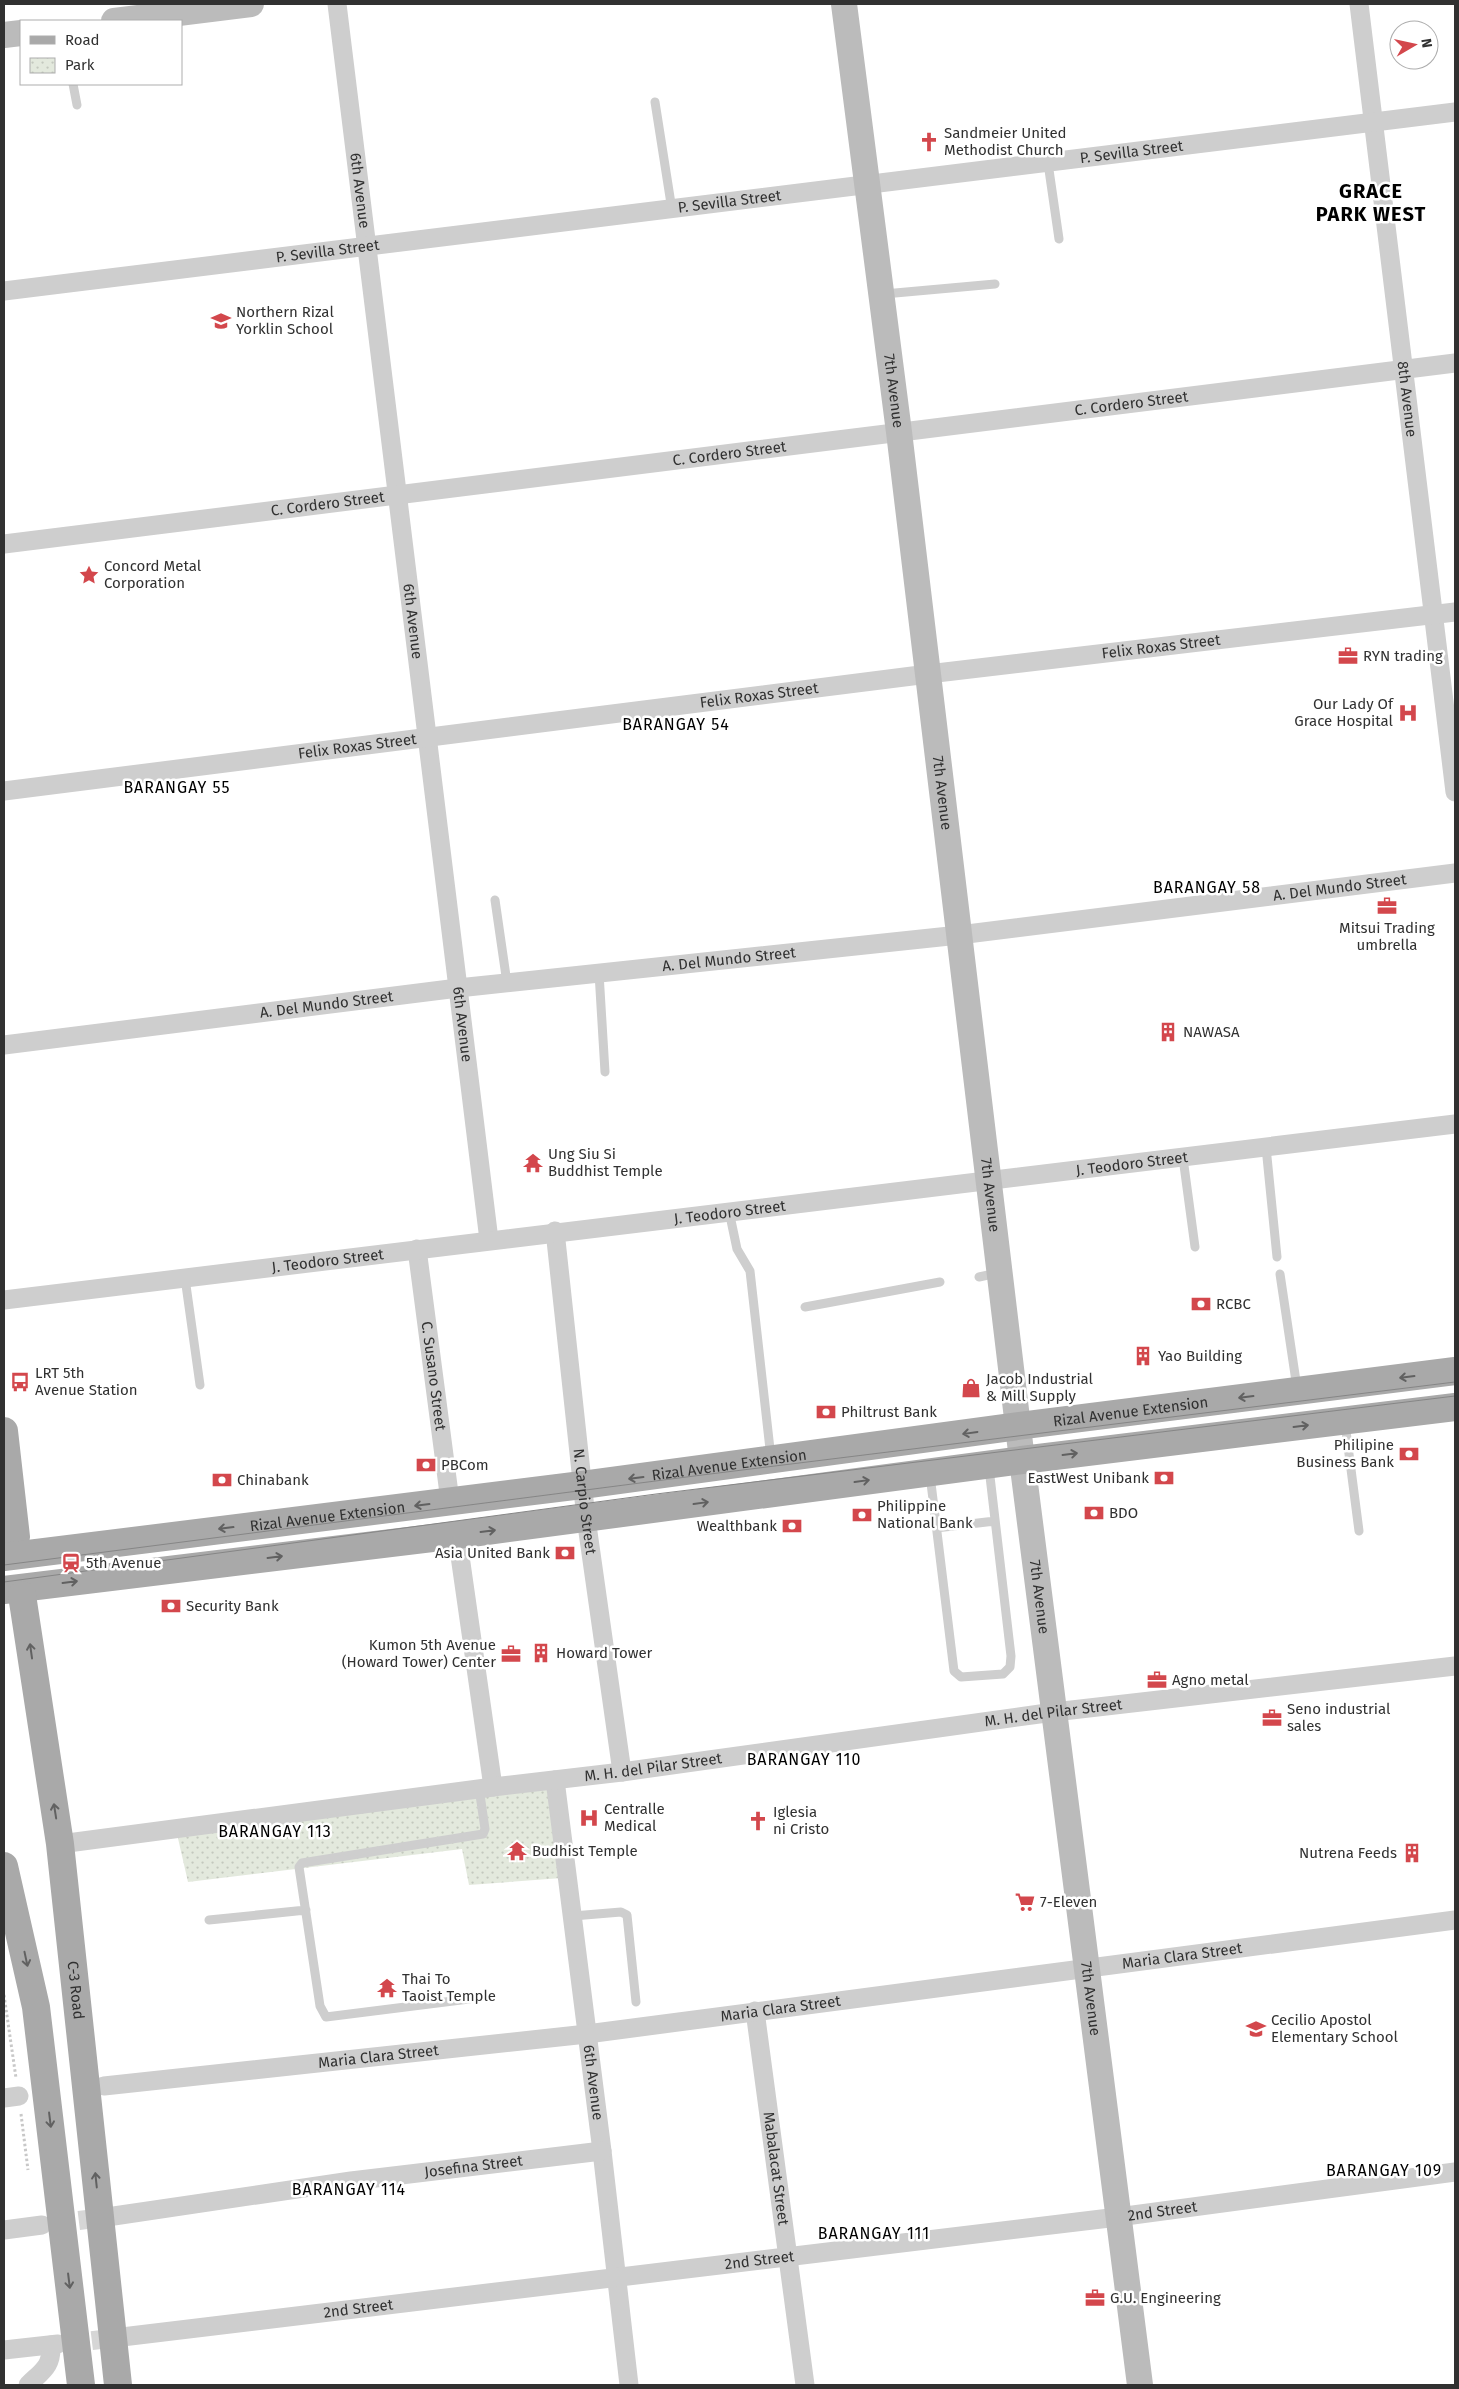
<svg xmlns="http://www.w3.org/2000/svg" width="1459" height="2389" font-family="'Fira Sans',sans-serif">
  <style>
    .park { fill: url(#park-dots) }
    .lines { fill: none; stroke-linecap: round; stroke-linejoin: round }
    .street-tunnel { stroke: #d6d6d6; stroke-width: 19; stroke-dasharray: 19 9; stroke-linecap: butt }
    .path { stroke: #c8c8c8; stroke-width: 3; stroke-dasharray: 2.5 2.5; stroke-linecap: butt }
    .lane { stroke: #cecece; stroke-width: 9 }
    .street { stroke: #cecece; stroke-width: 19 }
    .secondary { stroke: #bbb; stroke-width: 26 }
    .primary { stroke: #a9a9a9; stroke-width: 28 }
    .tram { stroke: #868686; stroke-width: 1 }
    .oneway { stroke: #616161 }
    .labels { text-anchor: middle; stroke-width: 5; stroke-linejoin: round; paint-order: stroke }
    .poi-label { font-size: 15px; fill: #313131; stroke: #fff; text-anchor: start }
    .street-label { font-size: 15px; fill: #313131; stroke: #fff }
    .neighbourhood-label { font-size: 16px; letter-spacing: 1px; fill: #000; stroke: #fff }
    .district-label { font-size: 20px; font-weight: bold; letter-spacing: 1px; fill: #000; stroke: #fff }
  </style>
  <defs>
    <pattern id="park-dots" width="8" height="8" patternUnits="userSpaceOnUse" patternTransform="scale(1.25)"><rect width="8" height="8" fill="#e3e9dd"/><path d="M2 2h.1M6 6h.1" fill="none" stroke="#c3c8be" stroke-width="1.8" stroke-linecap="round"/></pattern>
  </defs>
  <rect width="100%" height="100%" fill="#fff"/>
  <path class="park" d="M 551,1788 L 562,1878 L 469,1885 L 462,1849 L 188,1882 L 177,1834 Z"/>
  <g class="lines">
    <path class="street-tunnel" d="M 51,2224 L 107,2217
      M 64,2344 L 122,2337"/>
    <path class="path" d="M 4,1995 L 16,2078
      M 21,2114 L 28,2170"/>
    <path class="lane" d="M 73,84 L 77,105
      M 655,102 L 672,210
      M 1048,163 L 1059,239
      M 884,294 L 995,284
      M 495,900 L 507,983
      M 599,973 L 605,1072
      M 1266,1147 L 1277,1257
      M 1183,1158 L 1195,1247
      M 729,1211 L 737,1249 L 750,1271 L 771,1458
      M 1280,1274 L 1297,1388
      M 979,1277 L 997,1273
      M 185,1278 L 200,1385
      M 805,1307 L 940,1282
      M 1345,1423 L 1359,1531
      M 930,1475 L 954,1671 L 961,1677 L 1003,1674 L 1010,1667 L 1011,1656 L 989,1468
      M 936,1528 L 995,1521
      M 573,1916 L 621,1912 L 627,1915 L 636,2002
      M 209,1920 L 306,1910
      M 469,1999 L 326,2017 L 320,2006 L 299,1867 L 302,1863 L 483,1834 L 485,1829 L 479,1788"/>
    <g class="street">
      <path id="s1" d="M 337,4 L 489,1240"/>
      <path id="s2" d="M 1359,4 L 1455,792"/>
      <path id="s3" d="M 4,291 L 1455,112"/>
      <path id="s4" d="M 4,544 L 1455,363"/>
      <path id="s5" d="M 4,791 L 928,674 L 1455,612"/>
      <path id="s6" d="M 4,1045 L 458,988 L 959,935 L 1455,873"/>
      <path id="s7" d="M 555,1231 L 586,1518 L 622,1772"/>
      <path id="s8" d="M 417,1249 L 450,1501"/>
      <path id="s9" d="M 4,1300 C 488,1241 972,1184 1455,1124"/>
      <path d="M 457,1535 L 493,1787"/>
      <path id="s10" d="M 555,1780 L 602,2151 L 629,2385"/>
      <path id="s11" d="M 60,1844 L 493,1787 L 622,1772 L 1054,1712 L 1455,1666"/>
      <path id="s12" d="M 755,2011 L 805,2385"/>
      <path id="s13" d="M 104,2086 L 587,2034 L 1455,1920"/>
      <path d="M 4,2098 L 19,2096"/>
      <path id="s14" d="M 107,2217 L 351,2181 L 602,2151"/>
      <path d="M 4,2230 L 42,2225"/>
      <path id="s15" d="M 122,2337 L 1118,2217 L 1455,2172"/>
      <path d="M 4,2350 L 58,2344"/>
      <path d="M 28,2385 C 42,2371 52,2367 51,2345"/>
    </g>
    <g class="secondary">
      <path id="s16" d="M 844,4 L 899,432 L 1022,1460 L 1140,2385"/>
      <path d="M 114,21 L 251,4"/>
      <path d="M 4,35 L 21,33"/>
    </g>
    <g class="primary">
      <path d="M 4,1431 L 16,1537"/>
      <path id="s17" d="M 4,1557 L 582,1485 L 1018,1426 L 1455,1371"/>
      <path d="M 4,1590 L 457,1535 L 1022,1460 L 1455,1407"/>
      <path id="s18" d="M 22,1595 L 60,1844 L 118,2385"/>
      <path d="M 4,1866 L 36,2007 L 81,2385"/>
    </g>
    <path class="tram" d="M 4,1565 L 702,1475 L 1455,1382
      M 4,1582 L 656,1494 L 1455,1396"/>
  </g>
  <defs><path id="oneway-shaft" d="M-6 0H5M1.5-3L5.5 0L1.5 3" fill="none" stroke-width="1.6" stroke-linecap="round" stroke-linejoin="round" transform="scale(1.25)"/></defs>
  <g class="oneway">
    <use href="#oneway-shaft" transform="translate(1407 1377) rotate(173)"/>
    <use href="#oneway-shaft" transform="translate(1246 1397) rotate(173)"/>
    <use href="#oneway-shaft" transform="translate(1301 1426) rotate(-7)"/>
    <use href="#oneway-shaft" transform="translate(970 1433) rotate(172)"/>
    <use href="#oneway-shaft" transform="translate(1070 1454) rotate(-7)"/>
    <use href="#oneway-shaft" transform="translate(636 1478) rotate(173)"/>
    <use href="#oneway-shaft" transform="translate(862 1481) rotate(-8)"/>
    <use href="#oneway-shaft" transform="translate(701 1503) rotate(-8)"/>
    <use href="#oneway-shaft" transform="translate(422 1505) rotate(173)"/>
    <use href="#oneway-shaft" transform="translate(226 1528) rotate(173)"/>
    <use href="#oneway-shaft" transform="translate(488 1531) rotate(-7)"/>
    <use href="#oneway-shaft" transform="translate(275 1557) rotate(-7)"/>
    <use href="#oneway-shaft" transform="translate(70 1582) rotate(-7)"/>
    <use href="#oneway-shaft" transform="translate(31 1651) rotate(-98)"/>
    <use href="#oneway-shaft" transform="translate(55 1811) rotate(-99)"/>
    <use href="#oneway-shaft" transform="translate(26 1959) rotate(78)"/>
    <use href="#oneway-shaft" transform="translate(50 2120) rotate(83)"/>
    <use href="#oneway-shaft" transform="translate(96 2180) rotate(-96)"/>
    <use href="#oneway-shaft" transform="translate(69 2281) rotate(83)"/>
  </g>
  <defs>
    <symbol id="church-bare" viewBox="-9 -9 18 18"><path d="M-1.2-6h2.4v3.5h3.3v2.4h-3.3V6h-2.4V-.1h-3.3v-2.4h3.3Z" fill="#d3474c" stroke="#fff" stroke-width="2.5" paint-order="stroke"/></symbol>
    <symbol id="school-bare" viewBox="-9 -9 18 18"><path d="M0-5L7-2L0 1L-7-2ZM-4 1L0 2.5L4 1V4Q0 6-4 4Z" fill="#d3474c" stroke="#fff" stroke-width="2.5" paint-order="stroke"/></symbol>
    <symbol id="sight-bare" viewBox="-9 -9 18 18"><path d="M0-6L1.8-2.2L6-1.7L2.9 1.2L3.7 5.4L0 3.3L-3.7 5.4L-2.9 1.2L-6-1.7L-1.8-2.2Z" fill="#d3474c" stroke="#fff" stroke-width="2.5" paint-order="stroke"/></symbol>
    <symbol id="office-bare" viewBox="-9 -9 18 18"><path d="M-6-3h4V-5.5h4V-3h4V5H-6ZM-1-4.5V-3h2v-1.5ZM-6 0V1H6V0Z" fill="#d3474c" stroke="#fff" stroke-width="2.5" paint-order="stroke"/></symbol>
    <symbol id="hospital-bare" viewBox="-9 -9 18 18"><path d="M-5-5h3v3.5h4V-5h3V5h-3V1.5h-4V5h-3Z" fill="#d3474c" stroke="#fff" stroke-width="2.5" paint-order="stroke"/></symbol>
    <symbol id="building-bare" viewBox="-9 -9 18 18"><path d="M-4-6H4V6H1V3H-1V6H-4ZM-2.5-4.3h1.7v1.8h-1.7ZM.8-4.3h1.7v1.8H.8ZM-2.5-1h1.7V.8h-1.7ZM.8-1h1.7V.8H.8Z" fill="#d3474c" stroke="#fff" stroke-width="2.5" paint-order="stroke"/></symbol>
    <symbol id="temple-bare" viewBox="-9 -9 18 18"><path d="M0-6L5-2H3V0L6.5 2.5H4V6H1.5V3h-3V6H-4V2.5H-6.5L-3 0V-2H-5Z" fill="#d3474c" stroke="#fff" stroke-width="2.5" paint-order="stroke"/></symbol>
    <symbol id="bank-bare" viewBox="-9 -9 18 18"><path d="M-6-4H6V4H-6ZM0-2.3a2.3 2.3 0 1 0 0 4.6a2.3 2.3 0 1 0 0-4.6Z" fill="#d3474c" stroke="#fff" stroke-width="2.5" paint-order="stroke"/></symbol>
    <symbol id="bus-bare" viewBox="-9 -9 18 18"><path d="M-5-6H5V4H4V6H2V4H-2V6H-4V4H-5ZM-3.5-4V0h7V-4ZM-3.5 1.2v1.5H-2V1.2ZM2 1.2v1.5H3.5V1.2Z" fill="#d3474c" stroke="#fff" stroke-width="2.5" paint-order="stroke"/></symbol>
    <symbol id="shop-bare" viewBox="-9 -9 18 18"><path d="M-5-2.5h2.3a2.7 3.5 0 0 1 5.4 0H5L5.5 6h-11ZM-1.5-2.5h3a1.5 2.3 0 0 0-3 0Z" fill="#d3474c" stroke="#fff" stroke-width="2.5" paint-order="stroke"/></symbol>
    <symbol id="station-bare" viewBox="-9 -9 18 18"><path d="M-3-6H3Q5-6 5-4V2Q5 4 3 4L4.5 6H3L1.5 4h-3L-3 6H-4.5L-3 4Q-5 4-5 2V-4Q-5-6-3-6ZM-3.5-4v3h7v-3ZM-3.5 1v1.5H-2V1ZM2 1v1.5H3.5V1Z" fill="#d3474c" stroke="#fff" stroke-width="2.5" paint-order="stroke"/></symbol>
    <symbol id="supermarket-bare" viewBox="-9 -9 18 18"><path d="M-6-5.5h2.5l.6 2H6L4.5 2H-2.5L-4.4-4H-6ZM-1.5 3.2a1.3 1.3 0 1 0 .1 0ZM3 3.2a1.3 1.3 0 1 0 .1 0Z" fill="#d3474c" stroke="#fff" stroke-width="2.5" paint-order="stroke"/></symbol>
  </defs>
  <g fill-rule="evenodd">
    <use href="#church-bare" x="915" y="128" width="28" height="28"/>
    <use href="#school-bare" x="207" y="307" width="28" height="28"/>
    <use href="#sight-bare" x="75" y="561" width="28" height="28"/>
    <use href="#office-bare" x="1334" y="642" width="28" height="28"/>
    <use href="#hospital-bare" x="1394" y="699" width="28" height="28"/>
    <use href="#office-bare" x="1373" y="892" width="28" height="28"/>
    <use href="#building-bare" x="1154" y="1018" width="28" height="28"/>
    <use href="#temple-bare" x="519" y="1149" width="28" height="28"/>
    <use href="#bank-bare" x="1187" y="1290" width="28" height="28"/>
    <use href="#building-bare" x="1129" y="1342" width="28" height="28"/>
    <use href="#bus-bare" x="6" y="1368" width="28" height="28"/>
    <use href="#shop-bare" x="957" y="1374" width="28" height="28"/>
    <use href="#bank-bare" x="812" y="1398" width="28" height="28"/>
    <use href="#bank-bare" x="1395" y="1440" width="28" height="28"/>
    <use href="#bank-bare" x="412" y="1451" width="28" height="28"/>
    <use href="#bank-bare" x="1150" y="1464" width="28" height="28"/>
    <use href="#bank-bare" x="208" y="1466" width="28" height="28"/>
    <use href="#bank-bare" x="1080" y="1499" width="28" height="28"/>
    <use href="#bank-bare" x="848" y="1501" width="28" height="28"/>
    <use href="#bank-bare" x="778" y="1512" width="28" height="28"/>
    <use href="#bank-bare" x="551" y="1539" width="28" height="28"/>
    <use href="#station-bare" x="57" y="1549" width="28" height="28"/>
    <use href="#bank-bare" x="157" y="1592" width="28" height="28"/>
    <use href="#building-bare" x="527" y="1639" width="28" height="28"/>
    <use href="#office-bare" x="497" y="1640" width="28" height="28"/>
    <use href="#office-bare" x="1143" y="1666" width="28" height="28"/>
    <use href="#office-bare" x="1258" y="1704" width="28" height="28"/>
    <use href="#hospital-bare" x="575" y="1804" width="28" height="28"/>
    <use href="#church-bare" x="744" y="1807" width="28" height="28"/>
    <use href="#temple-bare" x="503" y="1837" width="28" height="28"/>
    <use href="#building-bare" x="1398" y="1839" width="28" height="28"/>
    <use href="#supermarket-bare" x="1011" y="1888" width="28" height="28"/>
    <use href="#temple-bare" x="373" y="1974" width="28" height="28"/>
    <use href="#school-bare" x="1242" y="2015" width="28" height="28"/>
    <use href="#office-bare" x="1081" y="2284" width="28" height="28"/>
  </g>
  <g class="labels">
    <g class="poi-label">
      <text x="944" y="138">Sandmeier United<tspan x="944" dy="17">Methodist Church</tspan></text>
      <text x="236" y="317">Northern Rizal<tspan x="236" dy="17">Yorklin School</tspan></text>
      <text x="104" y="571">Concord Metal<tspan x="104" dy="17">Corporation</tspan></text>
      <text x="1363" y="661">RYN trading</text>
      <text x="1393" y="709" text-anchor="end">Our Lady Of<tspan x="1393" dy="17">Grace Hospital</tspan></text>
      <text x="1387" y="933" text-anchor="middle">Mitsui Trading<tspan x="1387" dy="17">umbrella</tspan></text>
      <text x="1183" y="1037">NAWASA</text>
      <text x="548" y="1159">Ung Siu Si<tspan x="548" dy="17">Buddhist Temple</tspan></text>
      <text x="1216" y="1309">RCBC</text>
      <text x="1158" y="1361">Yao Building</text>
      <text x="35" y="1378">LRT 5th<tspan x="35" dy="17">Avenue Station</tspan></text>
      <text x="986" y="1384">Jacob Industrial<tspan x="986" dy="17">&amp; Mill Supply</tspan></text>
      <text x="841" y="1417">Philtrust Bank</text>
      <text x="1394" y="1450" text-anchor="end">Philipine<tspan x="1394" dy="17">Business Bank</tspan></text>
      <text x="441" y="1470">PBCom</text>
      <text x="1149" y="1483" text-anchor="end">EastWest Unibank</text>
      <text x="237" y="1485">Chinabank</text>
      <text x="877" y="1511">Philippine<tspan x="877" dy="17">National Bank</tspan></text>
      <text x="1109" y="1518">BDO</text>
      <text x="777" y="1531" text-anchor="end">Wealthbank</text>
      <text x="550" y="1558" text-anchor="end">Asia United Bank</text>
      <text x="86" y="1568">5th Avenue</text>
      <text x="186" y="1611">Security Bank</text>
      <text x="496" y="1650" text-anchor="end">Kumon 5th Avenue<tspan x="496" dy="17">(Howard Tower) Center</tspan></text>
      <text x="556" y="1658">Howard Tower</text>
      <text x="1172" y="1685">Agno metal</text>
      <text x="1287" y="1714">Seno industrial<tspan x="1287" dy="17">sales</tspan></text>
      <text x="604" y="1814">Centralle<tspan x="604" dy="17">Medical</tspan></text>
      <text x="773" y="1817">Iglesia<tspan x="773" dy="17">ni Cristo</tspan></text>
      <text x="532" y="1856">Budhist Temple</text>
      <text x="1397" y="1858" text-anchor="end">Nutrena Feeds</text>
      <text x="1040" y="1907">7-Eleven</text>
      <text x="402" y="1984">Thai To<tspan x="402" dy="17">Taoist Temple</tspan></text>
      <text x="1271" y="2025">Cecilio Apostol<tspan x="1271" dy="17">Elementary School</tspan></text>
      <text x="1110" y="2303">G.U. Engineering</text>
    </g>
    <g class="street-label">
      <text dy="5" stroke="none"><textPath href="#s3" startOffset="1136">P. Sevilla Street</textPath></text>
      <text dy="5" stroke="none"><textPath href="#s1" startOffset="188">6th Avenue</textPath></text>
      <text dy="5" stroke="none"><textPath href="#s3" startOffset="731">P. Sevilla Street</textPath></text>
      <text dy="5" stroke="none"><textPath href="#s3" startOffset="326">P. Sevilla Street</textPath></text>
      <text dy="5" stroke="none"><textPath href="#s16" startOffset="390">7th Avenue</textPath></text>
      <text dy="5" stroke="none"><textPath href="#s2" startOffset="398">8th Avenue</textPath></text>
      <text dy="5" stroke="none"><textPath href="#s4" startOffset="1136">C. Cordero Street</textPath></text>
      <text dy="5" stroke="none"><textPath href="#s4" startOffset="731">C. Cordero Street</textPath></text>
      <text dy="5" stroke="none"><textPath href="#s4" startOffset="326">C. Cordero Street</textPath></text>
      <text dy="5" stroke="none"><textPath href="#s1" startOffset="622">6th Avenue</textPath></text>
      <text dy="5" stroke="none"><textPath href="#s5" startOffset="1166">Felix Roxas Street</textPath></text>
      <text dy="5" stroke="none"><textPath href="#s5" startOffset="761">Felix Roxas Street</textPath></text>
      <text dy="5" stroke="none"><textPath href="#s5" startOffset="356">Felix Roxas Street</textPath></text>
      <text dy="5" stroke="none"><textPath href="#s16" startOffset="795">7th Avenue</textPath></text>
      <text dy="5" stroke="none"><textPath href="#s6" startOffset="1345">A. Del Mundo Street</textPath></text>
      <text dy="5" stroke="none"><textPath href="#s6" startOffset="730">A. Del Mundo Street</textPath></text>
      <text dy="5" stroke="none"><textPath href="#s6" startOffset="325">A. Del Mundo Street</textPath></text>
      <text dy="5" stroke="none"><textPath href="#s1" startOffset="1028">6th Avenue</textPath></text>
      <text dy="5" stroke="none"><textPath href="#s9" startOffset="1136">J. Teodoro Street</textPath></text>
      <text dy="5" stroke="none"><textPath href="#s16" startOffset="1200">7th Avenue</textPath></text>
      <text dy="5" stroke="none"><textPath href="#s9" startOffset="731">J. Teodoro Street</textPath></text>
      <text dy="5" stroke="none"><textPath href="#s9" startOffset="326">J. Teodoro Street</textPath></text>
      <text dy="5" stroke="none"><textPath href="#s8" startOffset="128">C. Susano Street</textPath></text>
      <text dy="5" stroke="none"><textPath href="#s17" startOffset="1136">Rizal Avenue Extension</textPath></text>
      <text dy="5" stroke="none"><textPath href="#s17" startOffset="731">Rizal Avenue Extension</textPath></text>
      <text dy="5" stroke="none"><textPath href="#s7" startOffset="272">N. Carpio Street</textPath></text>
      <text dy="5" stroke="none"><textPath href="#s17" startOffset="326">Rizal Avenue Extension</textPath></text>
      <text dy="5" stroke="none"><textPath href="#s16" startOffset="1605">7th Avenue</textPath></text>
      <text dy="5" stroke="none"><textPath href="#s11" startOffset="1002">M. H. del Pilar Street</textPath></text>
      <text dy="5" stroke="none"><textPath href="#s11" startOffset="598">M. H. del Pilar Street</textPath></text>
      <text dy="5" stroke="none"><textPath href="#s13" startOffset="1086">Maria Clara Street</textPath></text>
      <text dy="5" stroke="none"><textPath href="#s18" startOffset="399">C-3 Road</textPath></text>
      <text dy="5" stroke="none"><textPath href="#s16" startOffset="2010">7th Avenue</textPath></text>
      <text dy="5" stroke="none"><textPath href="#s13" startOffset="681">Maria Clara Street</textPath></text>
      <text dy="5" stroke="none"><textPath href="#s13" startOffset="276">Maria Clara Street</textPath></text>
      <text dy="5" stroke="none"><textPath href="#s10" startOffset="305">6th Avenue</textPath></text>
      <text dy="5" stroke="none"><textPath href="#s14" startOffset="370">Josefina Street</textPath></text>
      <text dy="5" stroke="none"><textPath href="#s12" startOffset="159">Mabalacat Street</textPath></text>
      <text dy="5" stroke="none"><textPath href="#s15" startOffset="1048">2nd Street</textPath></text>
      <text dy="5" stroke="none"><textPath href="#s15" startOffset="642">2nd Street</textPath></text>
      <text dy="5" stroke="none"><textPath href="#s15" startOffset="238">2nd Street</textPath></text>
    </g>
    <g class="neighbourhood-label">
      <text x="676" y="730">BARANGAY 54</text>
      <text x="177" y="793">BARANGAY 55</text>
      <text x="1207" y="893">BARANGAY 58</text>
      <text x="804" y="1765">BARANGAY 110</text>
      <text x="275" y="1837">BARANGAY 113</text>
      <text x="1384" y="2176">BARANGAY 109</text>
      <text x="349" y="2195">BARANGAY 114</text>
      <text x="874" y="2239">BARANGAY 111</text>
    </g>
    <g class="district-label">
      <text x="1371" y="198">GRACE<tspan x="1371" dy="23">PARK WEST</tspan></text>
    </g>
  </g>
  <rect width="1459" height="2389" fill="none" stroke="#313131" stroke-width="10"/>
  <rect x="20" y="20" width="162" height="65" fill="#ffffff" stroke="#adadad"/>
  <rect x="30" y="36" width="25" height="8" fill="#a9a9a9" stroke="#adadad"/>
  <text x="65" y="45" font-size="15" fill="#313131">Road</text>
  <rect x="30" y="58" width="25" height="15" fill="url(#park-dots)" stroke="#adadad"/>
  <text x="65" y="70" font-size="15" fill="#313131">Park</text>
  <g transform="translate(1414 45) rotate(81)"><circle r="24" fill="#ffffff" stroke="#adadad"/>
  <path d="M0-4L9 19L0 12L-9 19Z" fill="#d3474c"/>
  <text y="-8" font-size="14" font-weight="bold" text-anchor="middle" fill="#313131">N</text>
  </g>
</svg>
